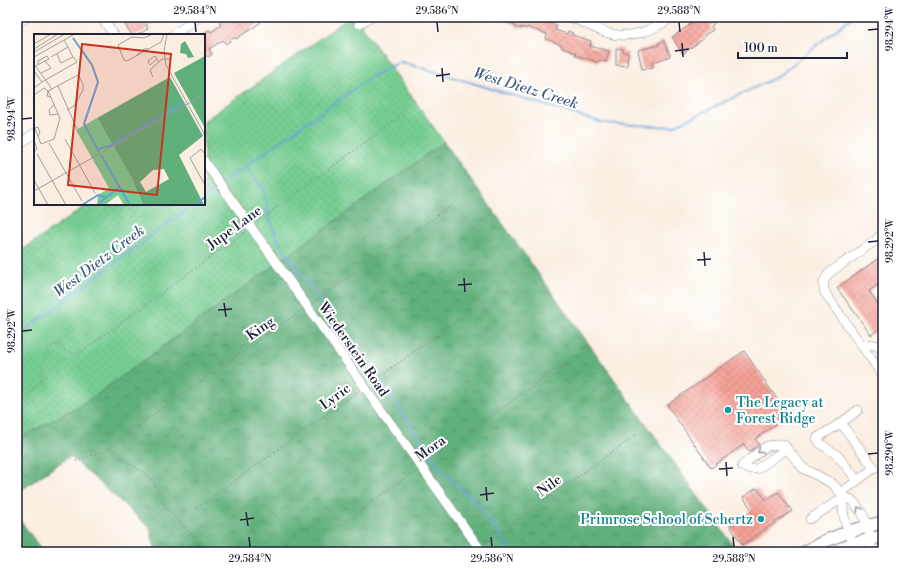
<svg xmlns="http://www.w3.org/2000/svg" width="900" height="569" font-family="'Libre Bodoni',serif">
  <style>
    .forest { fill: url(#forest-crowns); stroke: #41695c }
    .park { fill: url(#park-dots); stroke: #4c7866 }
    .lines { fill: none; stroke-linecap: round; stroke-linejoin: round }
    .stream { stroke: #64a2d6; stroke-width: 2 }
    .building { fill: url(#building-cross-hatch) }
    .minor-casing { stroke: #8e888e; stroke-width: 10 }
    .major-casing { stroke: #8e888e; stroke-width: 14 }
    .path { stroke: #8e888e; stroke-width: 1.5; stroke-dasharray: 1 3; stroke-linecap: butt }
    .minor { stroke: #fff; stroke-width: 9 }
    .major { stroke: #fff; stroke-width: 12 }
    .oneway { stroke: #9c9ca7 }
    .ticks { fill: none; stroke: #22223b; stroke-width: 1.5 }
    .culture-dot { fill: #0f9aa8; stroke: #fff; stroke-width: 1.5 }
    .labels { text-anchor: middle; stroke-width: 4; stroke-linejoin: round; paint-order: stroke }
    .street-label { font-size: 14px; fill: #22223b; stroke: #fff }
    .culture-label { font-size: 14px; fill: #0d838f; stroke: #fff; text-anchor: start }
    .water-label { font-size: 15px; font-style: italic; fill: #405c81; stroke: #fff }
    .inset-river { fill: none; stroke: #64a2d6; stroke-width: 2 }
    .inset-road { fill: none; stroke: #a49c9f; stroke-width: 1 }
    .view { fill: #c8321e; fill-opacity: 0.15; stroke: #c8321e; stroke-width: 2 }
    .inset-edge { fill: none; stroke: #22223b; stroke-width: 2 }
    .neatline { fill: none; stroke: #22223b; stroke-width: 1.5 }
    .ticks-label { font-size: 10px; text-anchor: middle; fill: #22223b }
  </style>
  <defs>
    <pattern id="forest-crowns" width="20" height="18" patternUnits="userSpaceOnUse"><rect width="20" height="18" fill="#60b07c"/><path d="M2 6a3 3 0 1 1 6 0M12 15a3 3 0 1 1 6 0" fill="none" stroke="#4f8f67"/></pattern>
    <pattern id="park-dots" width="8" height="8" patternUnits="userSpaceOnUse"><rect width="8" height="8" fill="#76cd92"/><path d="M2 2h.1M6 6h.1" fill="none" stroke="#66b07f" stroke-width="1.8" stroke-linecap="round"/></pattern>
    <pattern id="building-cross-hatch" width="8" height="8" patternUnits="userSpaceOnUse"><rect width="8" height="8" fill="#f5a197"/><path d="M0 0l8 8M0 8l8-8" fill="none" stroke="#d28a83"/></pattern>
  </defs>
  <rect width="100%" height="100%" fill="#fff"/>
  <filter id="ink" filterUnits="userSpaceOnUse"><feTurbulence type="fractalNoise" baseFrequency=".025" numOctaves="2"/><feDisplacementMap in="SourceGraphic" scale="8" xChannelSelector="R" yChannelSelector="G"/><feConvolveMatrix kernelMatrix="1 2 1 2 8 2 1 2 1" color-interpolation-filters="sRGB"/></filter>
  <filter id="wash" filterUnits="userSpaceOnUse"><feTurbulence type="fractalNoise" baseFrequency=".012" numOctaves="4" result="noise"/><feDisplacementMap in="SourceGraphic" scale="16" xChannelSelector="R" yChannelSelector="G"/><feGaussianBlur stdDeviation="0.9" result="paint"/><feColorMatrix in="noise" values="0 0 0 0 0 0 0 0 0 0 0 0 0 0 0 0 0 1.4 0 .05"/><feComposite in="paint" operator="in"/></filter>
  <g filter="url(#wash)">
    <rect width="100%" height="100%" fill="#faeee1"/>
    <path class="forest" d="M 444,142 L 738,552 L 156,552 L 150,528 L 70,456 L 17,493 L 17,440 L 92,398 Z
      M 17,516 L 43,552 L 17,552 Z"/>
    <path class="park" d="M 350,17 L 355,17 L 444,142 L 92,398 L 17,440 L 17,254 L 88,204 L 204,204 L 204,121 Z"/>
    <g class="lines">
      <path class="stream" d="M 246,166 L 263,189 L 270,219 L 278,241 L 310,287 L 367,359 L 441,471 L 480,506 L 504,542 L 512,552
        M 222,183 L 372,76 L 401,62 L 456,78 L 603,123 L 672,127 L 777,77 L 852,17
        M 204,197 L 219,186
        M 17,323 L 23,331
        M 17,336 L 194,204"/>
    </g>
    <g id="blocks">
      <path class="building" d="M 130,17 L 157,17 L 146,25 L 148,28 L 142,33 L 141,32 L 136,35 L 132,35 L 123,22 Z
        M 227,17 L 257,17 L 261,22 L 248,31 L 236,39 L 235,37 L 226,44 L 223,40 L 209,49 L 212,54 L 208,57 L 204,53 L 204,35 L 203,34 L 209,30 L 211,32 L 221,25 L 219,22 Z
        M 495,17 L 532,17 L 546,21 L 546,22 L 557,26 L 555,30 L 567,34 L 568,31 L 573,33 L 572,35 L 591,41 L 590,46 L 609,51 L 606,62 L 599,60 L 598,62 L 575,55 L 576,53 L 561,47 L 562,45 L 546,39 L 547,34 L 527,27 L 526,29 L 521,27 L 521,29 L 515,27 L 515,25 Z
        M 699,17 L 710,17 L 714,24 L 711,26 L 713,30 L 704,35 L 705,37 L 683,54 L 672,37 L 690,25 L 689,24 Z
        M 664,41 L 670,56 L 652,63 L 653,67 L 642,69 L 638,50 L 659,45 L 658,43 Z
        M 616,48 L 623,49 L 623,52 L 628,53 L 627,66 L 616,65 Z
        M 883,255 L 883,281 L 869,291 L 883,311 L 883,326 L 871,335 L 837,288 Z
        M 744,351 L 788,415 L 755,439 L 759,444 L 749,452 L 744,444 L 711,468 L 667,405 Z
        M 757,488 L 766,500 L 778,492 L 792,511 L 742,545 L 730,526 L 752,510 L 743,497 Z"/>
    </g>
  </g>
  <g filter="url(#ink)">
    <use href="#blocks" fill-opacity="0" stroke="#8e888e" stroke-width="1"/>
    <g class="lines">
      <defs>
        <path id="minor" d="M 101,17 L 114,35
          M 570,17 C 583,22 595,29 608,33 C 630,40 654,30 672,17
          M 17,24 L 27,17
          M 359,24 L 370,17
          M 173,35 L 199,17
          M 17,146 L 35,133
          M 204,161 L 482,552
          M 883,233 L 875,241 L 829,273 C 823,281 822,284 825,293 L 883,376
          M 862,346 C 870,344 878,343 883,351
          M 841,423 L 858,410
          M 786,449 L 757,469 L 749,469 L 742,466 L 750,459 L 767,446 L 783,444 L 803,468 L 833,484 L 844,497 L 850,499 L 854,502 L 862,513 L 868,526 L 872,552
          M 841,493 L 874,468 L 841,423 L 817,438 L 821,444 L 837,455 L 857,480
          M 844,497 C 840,518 850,534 857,552
          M 810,519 L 844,497"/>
        <path id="major" d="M 805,552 L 825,541 L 848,532 L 883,522
          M 832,552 L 853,544 L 883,536"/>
      </defs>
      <use href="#minor" class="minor-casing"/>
      <use href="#major" class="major-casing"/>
      <path class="path" d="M 257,222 L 404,114
        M 313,303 L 452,205
        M 372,382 L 505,286
        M 17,406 L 27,398 L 41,379 L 45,355 L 49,347 L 59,344 L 65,350 L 77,355 L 245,232
        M 110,447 L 125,461 L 148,475 L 154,483 L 164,504 L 174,516 L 199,543 L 205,552
        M 76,461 L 99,453 L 110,447 L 133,429 L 302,310
        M 427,462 L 569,360
        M 197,508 L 359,391
        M 486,543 L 637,434
        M 303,552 L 415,471
        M 642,552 L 697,512"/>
      <use href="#minor" class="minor"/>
      <use href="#major" class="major"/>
    </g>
    <defs><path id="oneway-chevron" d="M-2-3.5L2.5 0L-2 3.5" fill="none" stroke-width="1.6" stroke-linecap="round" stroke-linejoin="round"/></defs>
    <g class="oneway">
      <use href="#oneway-chevron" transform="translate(760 451) rotate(144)"/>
      <use href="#oneway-chevron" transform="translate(859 509) rotate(-124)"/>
    </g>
  </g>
  <path class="ticks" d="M 195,22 L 196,32M 437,22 L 438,32M 679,22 L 680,32M 868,30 L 878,29M 682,43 L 683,57M 675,51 L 689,49M 442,68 L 443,82M 436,76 L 450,74M 22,119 L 32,118M 868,242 L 878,241M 704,252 L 705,266M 697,260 L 711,259M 464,278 L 465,292M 458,285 L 472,284M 224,303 L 226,317M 218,310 L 232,309M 22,331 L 32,330M 868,454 L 878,453M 726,462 L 727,476M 719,469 L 733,468M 486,487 L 487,501M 480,495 L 494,493M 246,512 L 248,526M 240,520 L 254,518M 249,537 L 250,547M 491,537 L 492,547M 733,537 L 734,547"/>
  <g class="culture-dot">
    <circle cx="728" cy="410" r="4"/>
    <circle cx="761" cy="519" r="4"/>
  </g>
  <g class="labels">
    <g class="street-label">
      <text transform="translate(234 227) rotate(-36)" y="5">Jupe Lane</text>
      <text transform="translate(260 328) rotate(-35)" y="5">King</text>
      <text transform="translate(354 349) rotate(55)" y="5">Wiederstein Road</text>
      <text transform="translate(335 396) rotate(-36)" y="5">Lyric</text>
      <text transform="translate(430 448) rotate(-36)" y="5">Mora</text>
      <text transform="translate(549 485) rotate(-36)" y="5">Nile</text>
    </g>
    <g class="culture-label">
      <text x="736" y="407">The Legacy at<tspan x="736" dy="16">Forest Ridge</tspan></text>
      <text x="753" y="524" text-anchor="end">Primrose School of Schertz</text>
    </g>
    <g class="water-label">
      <text transform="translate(526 88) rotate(17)" y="5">West Dietz Creek</text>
      <text transform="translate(99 261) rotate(-37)" y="5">West Dietz Creek</text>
    </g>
  </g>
  <g transform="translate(34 34)">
    <rect width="171" height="171" fill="#faeee1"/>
    <path d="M 151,7 L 160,23 L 154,24 L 152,20 L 146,19 L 147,10 ZM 171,22 L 171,94 L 140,39 ZM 136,43 L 169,102 L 145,121 L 170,171 L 109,171 L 97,143 L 63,84 ZM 130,135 L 135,145 L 112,158 L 106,148 L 119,136 Z" fill="#60b07c" fill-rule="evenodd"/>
    <path d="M 63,84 L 97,143 L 109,171 L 90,171 L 84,161 L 71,171 L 63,171 L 64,161 L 75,154 L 42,96 Z" fill="#76cd92"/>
    <path class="inset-river" d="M 39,4 L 58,31 L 64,48 L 50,90 L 65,118M 64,115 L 76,112 L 150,68M 67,121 L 96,171M 65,169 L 86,153M 48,171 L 64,161 L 71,163M 161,171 L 171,163"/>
    <path class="inset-road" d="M 119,0 L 110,4 L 98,3 L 84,11 L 90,26 L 93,27 L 127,8 L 130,0M 133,0 L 130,17 L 132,31 L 171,101M 0,10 L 17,0M 0,15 L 24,0M 0,18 L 31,0M 23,20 L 27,29 L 39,23 L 34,13M 102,22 L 110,15 L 114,15M 0,23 L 39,1M 17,23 L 34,13 L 30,6M 123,25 L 116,31 L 114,27 L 121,22 L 125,28M 0,30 L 18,55M 4,30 L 4,27 L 13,22 L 15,25 L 11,27M 0,33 L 11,27 L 17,34 L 7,39M 0,37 L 8,48 L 0,54M 119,43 L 116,36 L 128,25 L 136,25M 8,48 L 43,28 L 39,23M 24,52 L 43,95M 0,61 L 10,54 L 14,57 L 13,62 L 17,63M 20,70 L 15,76 L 16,81 L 24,80M 0,92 L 7,110 L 20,105 L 26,84 L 14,57 L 44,41 L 49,50 L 49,56 L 40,72 L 33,76M 1,94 L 4,93 L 6,99 L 4,102M 31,105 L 61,159M 0,106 L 3,115 L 0,117M 15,109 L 48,167M 3,120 L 32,171M 171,120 L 167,115 L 156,124 L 171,151M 0,146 L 14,171M 0,157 L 171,60"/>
    <path class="view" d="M 48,10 L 137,20 L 123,161 L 34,151 Z"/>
    <rect width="171" height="171" class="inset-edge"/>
  </g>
  <rect width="900" height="569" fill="none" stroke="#fff" stroke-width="44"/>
  <path d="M738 52v6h109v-6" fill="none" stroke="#22223b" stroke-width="2"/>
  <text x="744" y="52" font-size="12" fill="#22223b" stroke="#ffffff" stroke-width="3" paint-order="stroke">100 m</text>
  <rect x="22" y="22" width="856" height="525" class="neatline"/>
  <g class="ticks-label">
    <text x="195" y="14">29.584°N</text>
    <text x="437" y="14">29.586°N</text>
    <text x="679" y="14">29.588°N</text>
    <text transform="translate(889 29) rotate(-90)" y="4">98.294°W</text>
    <text transform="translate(11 119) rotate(-90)" y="4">98.294°W</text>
    <text transform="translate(889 241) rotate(-90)" y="4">98.292°W</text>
    <text transform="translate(11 331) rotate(-90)" y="4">98.292°W</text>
    <text transform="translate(889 453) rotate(-90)" y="4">98.290°W</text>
    <text x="250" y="562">29.584°N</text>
    <text x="492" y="562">29.586°N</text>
    <text x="734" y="562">29.588°N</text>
  </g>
</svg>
